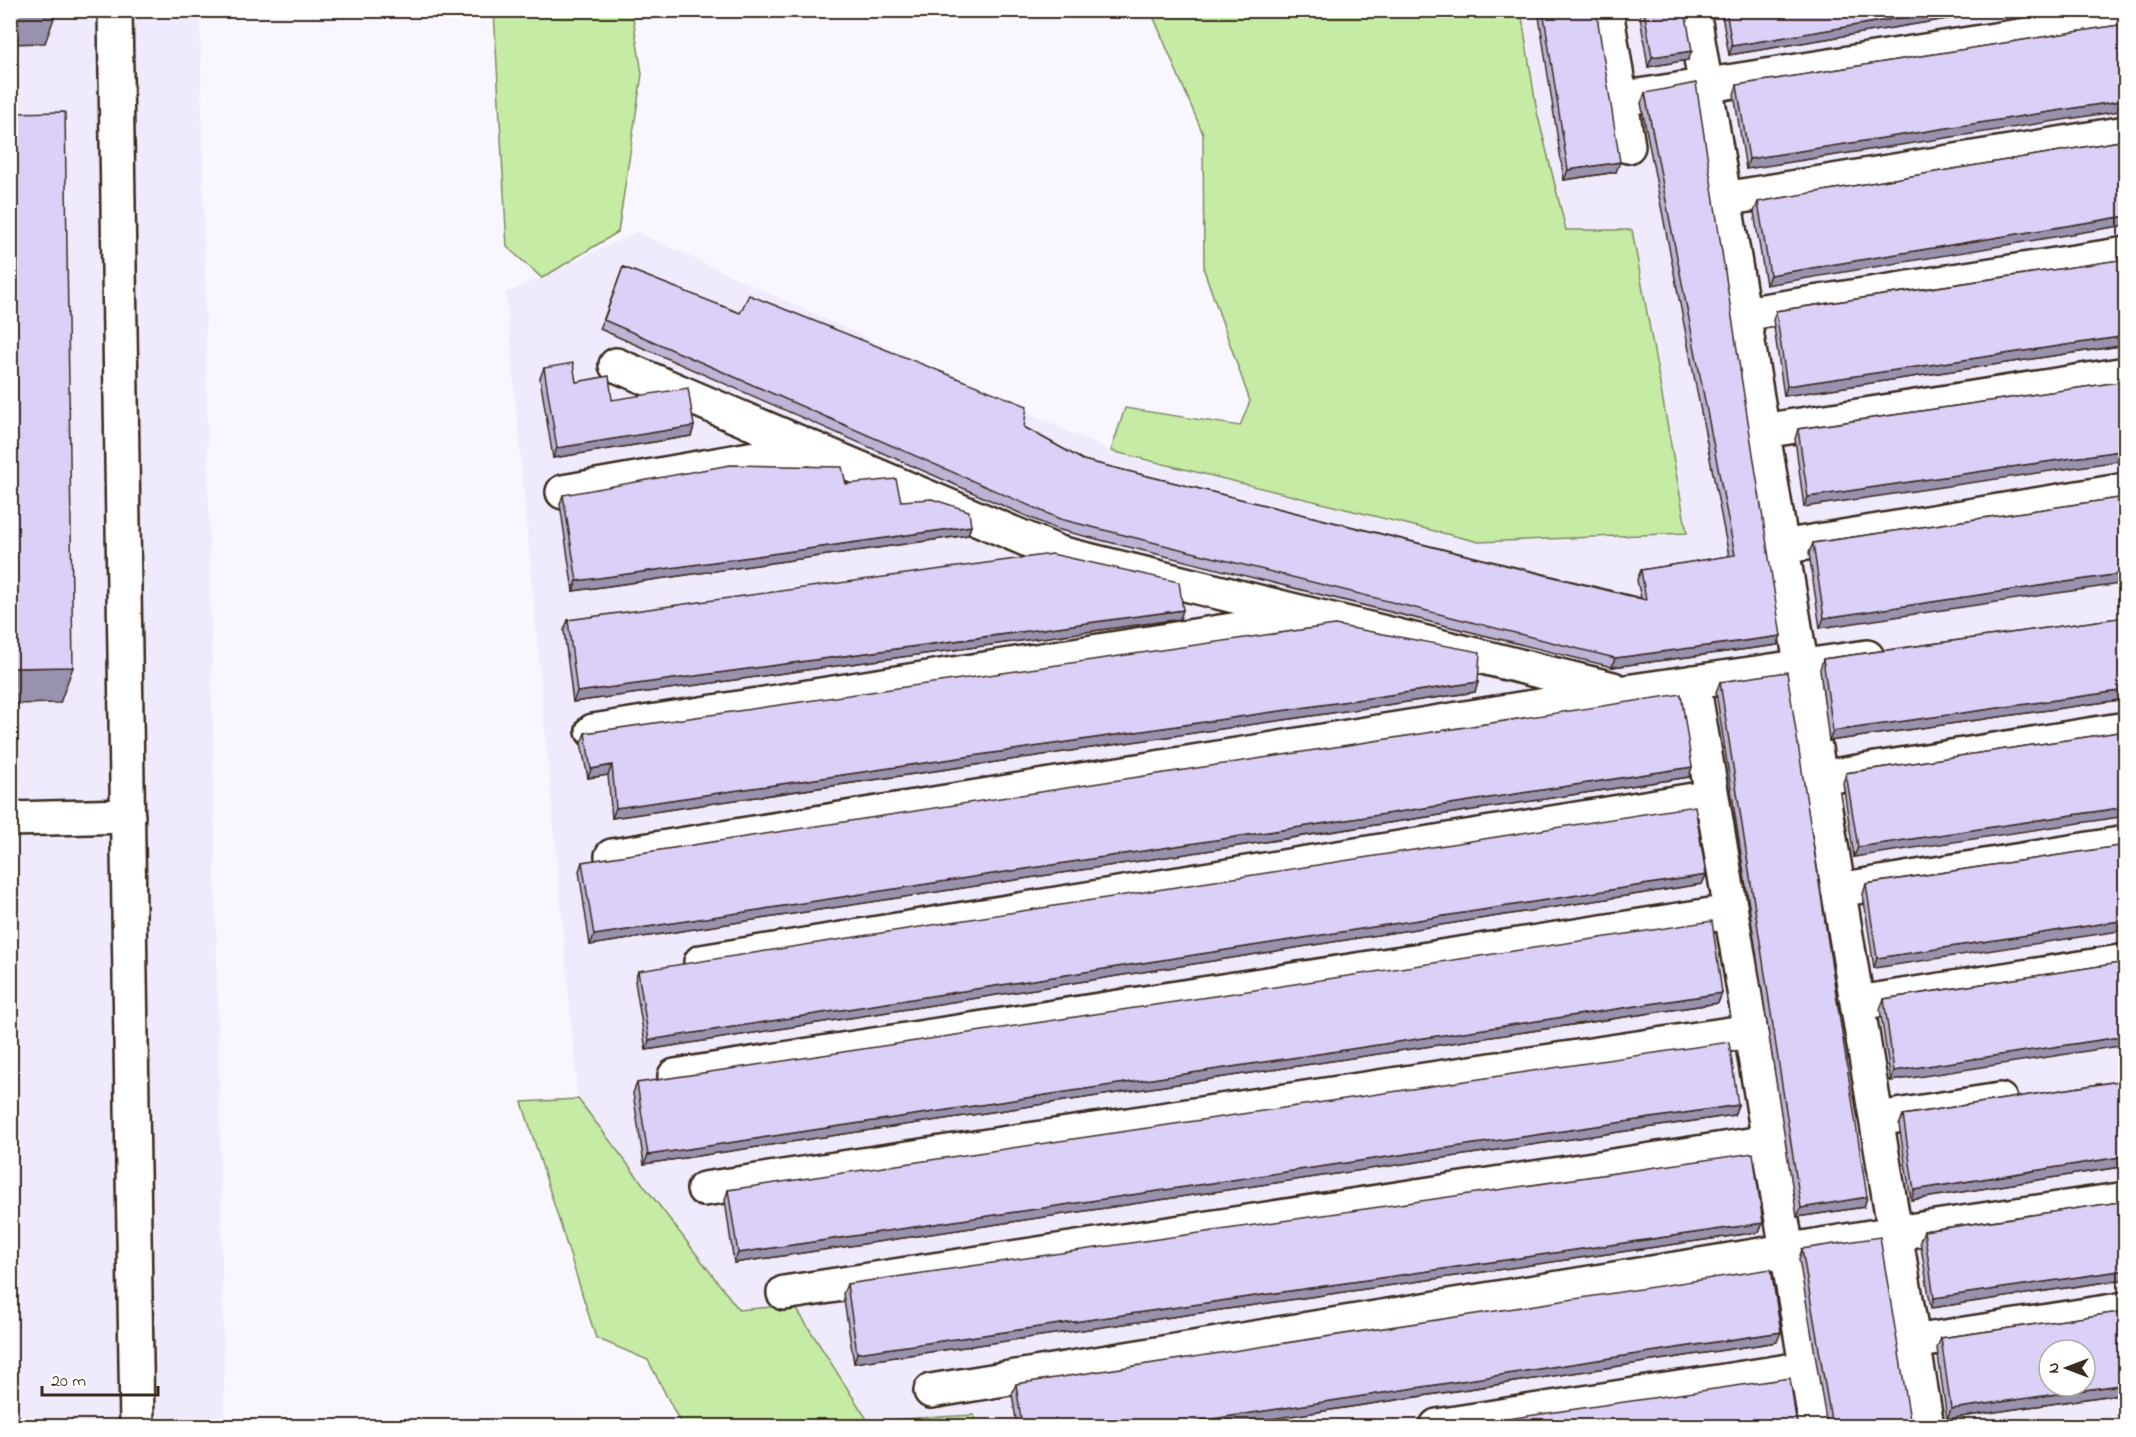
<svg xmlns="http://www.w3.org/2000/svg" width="2136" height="1437" font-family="'Indie Flower',sans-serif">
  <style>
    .built { fill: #efebfc; fill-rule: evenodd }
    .green { fill: #c5eba5; stroke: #808a62; stroke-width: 1.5 }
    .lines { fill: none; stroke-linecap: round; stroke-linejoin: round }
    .minor-casing { stroke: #3b2a1e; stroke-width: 38 }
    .minor { stroke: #fff; stroke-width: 33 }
    .wall { fill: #bcb3d5; stroke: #3b2a1e; stroke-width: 1.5 }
    .shaded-wall { fill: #9992ae; stroke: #3b2a1e; stroke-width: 1.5 }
    .building { fill: #dbd0f8; stroke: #3b2a1e; stroke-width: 1.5; fill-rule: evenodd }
  </style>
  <rect width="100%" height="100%" fill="#f8f6fe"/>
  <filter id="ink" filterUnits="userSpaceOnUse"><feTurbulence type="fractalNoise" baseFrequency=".0167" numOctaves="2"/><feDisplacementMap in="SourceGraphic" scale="12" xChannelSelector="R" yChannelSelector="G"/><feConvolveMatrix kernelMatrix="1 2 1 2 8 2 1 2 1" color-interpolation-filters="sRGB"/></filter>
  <g filter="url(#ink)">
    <path class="built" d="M 10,11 L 200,11 L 225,1426 L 11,1426 Z
      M 1521,11 L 2125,11 L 2125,1426 L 979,1426 L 974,1415 L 868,1421 L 794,1305 L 739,1311 L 578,1099 L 506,293 L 637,232 L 1111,451 L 1479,542 L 1686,533 L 1632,230 L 1566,230 L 1537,112 ZM 2049,1350 L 2085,1350 L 2085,1386 L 2049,1386 Z"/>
    <path class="green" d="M 494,11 L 632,11 L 642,74 L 618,232 L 542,278 L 507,247 Z
      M 1151,11 L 1521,11 L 1537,112 L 1566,230 L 1632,230 L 1687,533 L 1479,542 L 1111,451 L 1125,408 L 1240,426 L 1250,401 L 1204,270 L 1203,134 Z
      M 578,1099 L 739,1310 L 794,1305 L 868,1421 L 974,1415 L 979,1426 L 682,1426 L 648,1360 L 596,1338 L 522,1102 Z"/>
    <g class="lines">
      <defs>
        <path id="minor" d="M 115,10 L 137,1426
          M 1606,10 L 1628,146
          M 1693,10 L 1927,1426
          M 1620,99 L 2121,20
          M 1724,199 L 2126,133
          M 1743,314 L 2126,254
          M 616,365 L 1059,553 L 1613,689
          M 1763,431 L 2126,374
          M 563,492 L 812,448
          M 1782,547 L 2126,490
          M 1693,682 L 1816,1426
          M 593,731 L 1302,619
          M 1820,778 L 2126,729
          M 10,819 L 128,816
          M 612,856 L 1626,692 L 1867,657
          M 1838,890 L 2126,843
          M 701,962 L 1712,797
          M 1858,1003 L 2126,961
          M 675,1076 L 1730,912
          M 1877,1119 L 2000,1100
          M 704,1189 L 1750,1031
          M 784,1293 L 1769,1142
          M 1913,1342 L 2126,1309
          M 931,1391 L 1895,1233 L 2126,1199
          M 1437,1426 L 1807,1368"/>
      </defs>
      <use href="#minor" class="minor-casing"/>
      <use href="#minor" class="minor"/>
    </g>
    <path class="wall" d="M 1538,10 L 1596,10 L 1616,172 L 1564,180 Z
      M 1639,10 L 1685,10 L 1688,60 L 1648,67 Z
      M 1721,10 L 2001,10 L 1729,55 Z
      M 2119,25 L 1746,169 L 1734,94 L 1737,85 Z
      M 1645,93 L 1777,645 L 1612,667 L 1056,529 L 600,329 L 623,267 L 1024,427 L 1083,460 L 1641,598 L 1637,580 L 1641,570 L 1729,556 L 1641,103 Z
      M 2126,140 L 1766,285 L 1754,212 L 1758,202 Z
      M 2126,259 L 2126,345 L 1784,396 L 1773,320 L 1776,311 Z
      M 544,368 L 576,382 L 612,400 L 694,426 L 691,436 L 553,458 L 540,378 Z
      M 2126,381 L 1804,507 L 1795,439 L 1798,429 Z
      M 846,484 L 901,501 L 971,526 L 968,535 L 573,591 L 560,504 L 563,495 Z
      M 2126,497 L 1820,628 L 1809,553 L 1813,543 Z
      M 2126,617 L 2126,699 L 1829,741 L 1820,669 L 1823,659 Z
      M 1180,619 L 573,702 L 564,630 L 568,620 Z
      M 1478,682 L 1475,692 L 612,818 L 608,775 L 588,778 L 581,743 L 585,733 Z
      M 1720,682 L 1867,1197 L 1864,1207 L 1797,1217 L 1716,692 Z
      M 2126,731 L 1854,857 L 1843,783 L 1846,773 Z
      M 1692,767 L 1689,777 L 590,945 L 579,871 L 582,862 Z
      M 2126,845 L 1874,968 L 1863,894 L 1866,884 Z
      M 1706,875 L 1702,884 L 646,1050 L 635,981 L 638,971 Z
      M 2126,962 L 1891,1081 L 1880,1009 L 1884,999 Z
      M 1722,993 L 1718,1003 L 644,1164 L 633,1093 L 637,1083 Z
      M 2126,1080 L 2126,1166 L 1911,1200 L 1899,1125 L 1903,1115 Z
      M 1738,1105 L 1734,1115 L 734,1263 L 725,1200 L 728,1190 Z
      M 2126,1201 L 2126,1279 L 1931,1308 L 1920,1241 L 1924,1231 Z
      M 1763,1223 L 1759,1232 L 854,1363 L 843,1294 L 847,1284 Z
      M 1802,1249 L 1911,1426 L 1827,1426 L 1799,1259 Z
      M 2126,1311 L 2126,1393 L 1947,1419 L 1937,1348 L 1941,1338 Z
      M 1777,1342 L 1225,1426 L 1017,1426 L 1012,1394 L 1016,1384 Z"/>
    <path class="shaded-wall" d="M 10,10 L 57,10 L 45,43 L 10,44 Z
      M 1946,10 L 2001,10 L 1729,55 L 1732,46 Z
      M 1692,51 L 1688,60 L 1648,67 L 1652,57 Z
      M 2126,100 L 2126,110 L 1746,169 L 1749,159 Z
      M 1620,162 L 1616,172 L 1564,180 L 1568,170 Z
      M 2126,216 L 2126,225 L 1766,285 L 1770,275 Z
      M 2126,336 L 2126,345 L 1784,396 L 1787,386 Z
      M 694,426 L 691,436 L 553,458 L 557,448 Z
      M 2126,450 L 2126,460 L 1804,507 L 1808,497 Z
      M 971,526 L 968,535 L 573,591 L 577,581 Z
      M 2126,573 L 2126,583 L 1820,628 L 1824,618 Z
      M 1183,610 L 1180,619 L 573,702 L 577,692 Z
      M 1781,636 L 1777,645 L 1612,667 L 1615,658 Z
      M 73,667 L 60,703 L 10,704 L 10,668 Z
      M 1478,682 L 1475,692 L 612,818 L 616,808 Z
      M 2126,690 L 2126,699 L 1829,741 L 1833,731 Z
      M 612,765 L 608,775 L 588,778 L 591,769 Z
      M 1692,767 L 1689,777 L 590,945 L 594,935 Z
      M 2126,807 L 2126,816 L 1854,857 L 1858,847 Z
      M 1706,875 L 1702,884 L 646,1050 L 649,1040 Z
      M 2126,920 L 2126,930 L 1874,968 L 1877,958 Z
      M 1722,993 L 1718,1003 L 644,1164 L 648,1155 Z
      M 2126,1036 L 2126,1045 L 1891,1081 L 1894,1071 Z
      M 1738,1105 L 1734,1115 L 734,1263 L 738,1253 Z
      M 2126,1156 L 2126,1166 L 1911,1200 L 1914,1190 Z
      M 1867,1197 L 1864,1207 L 1797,1217 L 1801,1208 Z
      M 1763,1223 L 1759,1232 L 854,1363 L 857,1353 Z
      M 2126,1270 L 2126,1279 L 1931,1308 L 1934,1298 Z
      M 1781,1332 L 1777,1342 L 1225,1426 L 1166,1426 Z
      M 2126,1384 L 2126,1393 L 1947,1419 L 1951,1409 Z"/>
    <path class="building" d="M 1543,10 L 1596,10 L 1620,162 L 1568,170 Z
      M 1644,10 L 1685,10 L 1692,51 L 1652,57 Z
      M 1726,10 L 1946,10 L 1732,46 Z
      M 2119,25 L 2126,66 L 2126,100 L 1749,159 L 1737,85 Z
      M 1696,83 L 1781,636 L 1615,658 L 1060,519 L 604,320 L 623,267 L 740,313 L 749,295 L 1027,406 L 1024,427 L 1083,460 L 1646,600 L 1641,570 L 1735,555 L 1645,93 Z
      M 65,112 L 73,667 L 10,668 L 10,113 Z
      M 2126,140 L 2126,216 L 1770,275 L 1758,202 Z
      M 2126,259 L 2126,336 L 1787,386 L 1776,311 Z
      M 573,363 L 576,382 L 609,376 L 612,400 L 688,388 L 694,426 L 557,448 L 544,368 Z
      M 2126,381 L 2126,450 L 1808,497 L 1798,429 Z
      M 730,465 L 842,467 L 846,484 L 896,479 L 901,501 L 932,499 L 969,511 L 971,526 L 577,581 L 563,495 Z
      M 2126,497 L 2126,573 L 1824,618 L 1813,543 Z
      M 1052,554 L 1179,582 L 1183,610 L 577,692 L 568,620 Z
      M 2126,617 L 2126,690 L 1833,731 L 1823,659 Z
      M 1335,625 L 1480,652 L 1478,682 L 616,808 L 612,765 L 591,769 L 585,733 Z
      M 1787,672 L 1867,1197 L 1801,1208 L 1720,682 Z
      M 1681,694 L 1692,767 L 594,935 L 582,862 Z
      M 2126,731 L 2126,807 L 1858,847 L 1846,773 Z
      M 1695,806 L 1706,875 L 649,1040 L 638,971 Z
      M 2126,845 L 2126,920 L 1877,958 L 1866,884 Z
      M 1712,921 L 1722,993 L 648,1155 L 637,1083 Z
      M 2126,962 L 2126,1036 L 1894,1071 L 1884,999 Z
      M 1729,1042 L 1738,1105 L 738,1253 L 728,1190 Z
      M 2126,1080 L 2126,1156 L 1914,1190 L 1903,1115 Z
      M 1753,1153 L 1763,1223 L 857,1353 L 847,1284 Z
      M 2126,1201 L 2126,1270 L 1934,1298 L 1924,1231 Z
      M 1880,1237 L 1911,1426 L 1832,1426 L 1802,1249 Z
      M 1771,1269 L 1781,1332 L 1166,1426 L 1022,1426 L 1016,1384 Z
      M 2126,1311 L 2126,1384 L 1951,1409 L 1941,1338 ZM 2049,1350 L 2085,1350 L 2085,1386 L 2049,1386 Z
      M 1790,1378 L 1797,1426 L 1459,1426 Z"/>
  </g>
  <rect width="2136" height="1437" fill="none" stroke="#fff" stroke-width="36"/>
  <rect x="18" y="18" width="2100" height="1401" fill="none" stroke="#3b2a1e" stroke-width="2" filter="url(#ink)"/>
  <g transform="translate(2067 1368) rotate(270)"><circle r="28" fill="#ffffff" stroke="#b1aaa5" stroke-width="1.5"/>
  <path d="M0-4.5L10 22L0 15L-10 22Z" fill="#3b2a1e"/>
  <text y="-9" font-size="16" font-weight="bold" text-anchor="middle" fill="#3b2a1e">N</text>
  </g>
  <path d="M42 1386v9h116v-9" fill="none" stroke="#3b2a1e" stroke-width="3"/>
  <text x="51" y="1386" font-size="18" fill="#3b2a1e" stroke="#ffffff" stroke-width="4.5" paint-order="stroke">20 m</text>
</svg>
